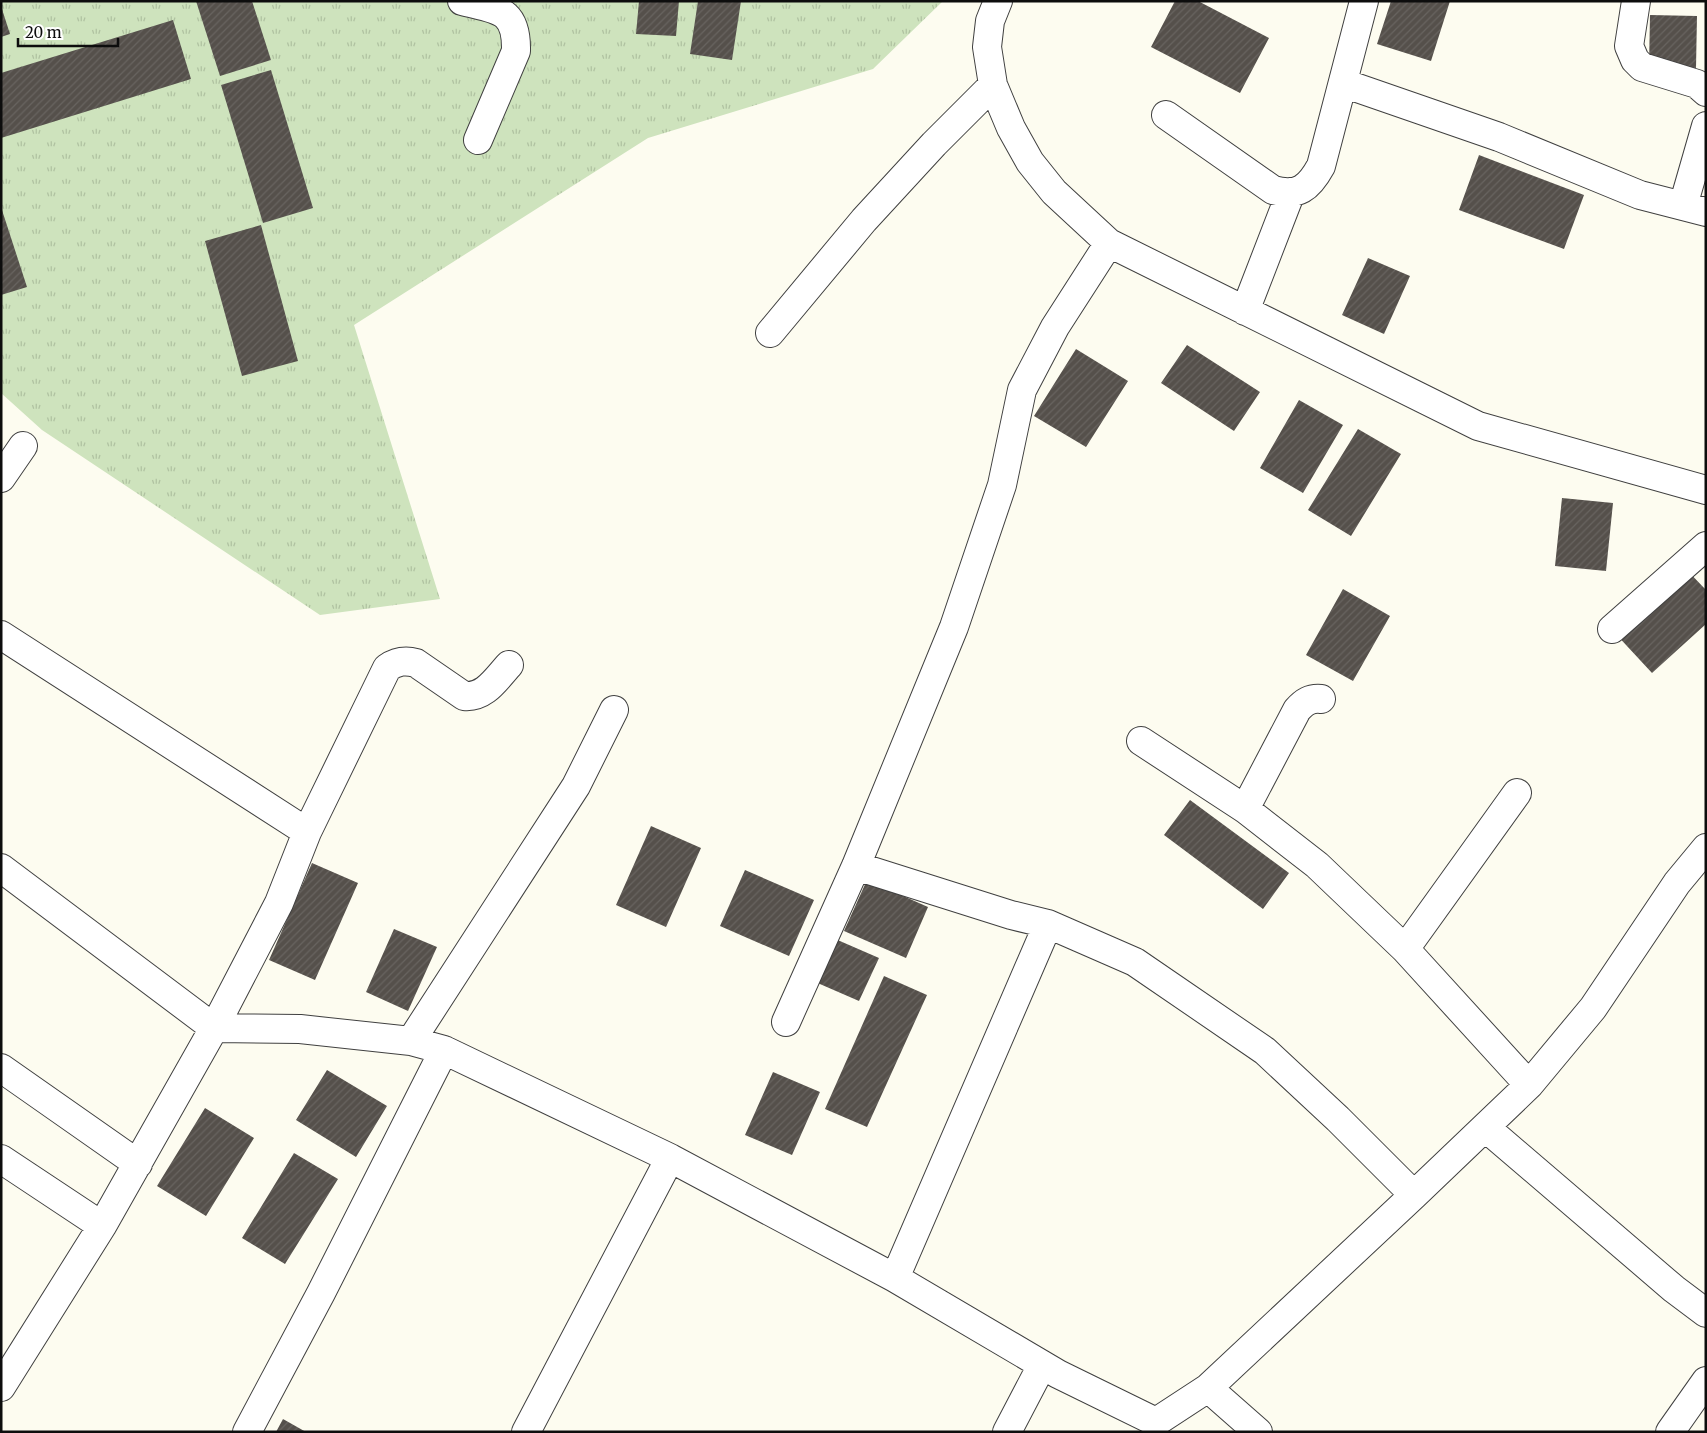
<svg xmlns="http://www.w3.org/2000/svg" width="1707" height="1433" font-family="Merriweather,serif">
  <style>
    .grass { fill: url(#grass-tufts) }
    .building { fill: url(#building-hatch) }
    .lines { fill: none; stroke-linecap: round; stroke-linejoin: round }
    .minor-casing { stroke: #404040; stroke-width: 30 }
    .minor { stroke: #fff; stroke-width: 28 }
  </style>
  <defs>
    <pattern id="grass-tufts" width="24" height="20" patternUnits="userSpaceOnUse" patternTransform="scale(1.25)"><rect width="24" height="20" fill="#cee3bd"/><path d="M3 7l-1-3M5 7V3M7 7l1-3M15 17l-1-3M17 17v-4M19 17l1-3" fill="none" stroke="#b0c2a1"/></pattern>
    <pattern id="building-hatch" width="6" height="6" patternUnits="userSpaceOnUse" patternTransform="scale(1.25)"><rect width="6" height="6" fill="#55504b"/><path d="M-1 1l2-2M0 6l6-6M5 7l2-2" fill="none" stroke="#686460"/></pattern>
  </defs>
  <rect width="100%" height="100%" fill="#fdfcf0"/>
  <path class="grass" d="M 1,1 L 943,1 L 873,69 L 648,138 L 354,325 L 440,599 L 320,615 L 42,430 L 1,393 Z"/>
  <path class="building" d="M 196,1 L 252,1 L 271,60 L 220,76 Z
    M 639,1 L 679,1 L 676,36 L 636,34 Z
    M 698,1 L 741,1 L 732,60 L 690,54 Z
    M 1175,1 L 1198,1 L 1269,38 L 1240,93 L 1151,47 Z
    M 1391,1 L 1450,1 L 1431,61 L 1377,44 Z
    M 1,6 L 10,34 L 1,37 Z
    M 1650,15 L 1697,16 L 1696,68 L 1649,67 Z
    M 173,20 L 191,79 L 1,138 L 1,73 Z
    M 271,70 L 313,208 L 263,223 L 221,85 Z
    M 1479,155 L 1584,195 L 1564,249 L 1459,210 Z
    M 1,207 L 27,287 L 1,295 Z
    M 261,225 L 298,361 L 242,376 L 205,241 Z
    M 1368,258 L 1410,276 L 1384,334 L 1342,315 Z
    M 1187,345 L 1260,392 L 1234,431 L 1161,383 Z
    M 1076,349 L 1128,381 L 1086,447 L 1034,416 Z
    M 1299,400 L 1343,425 L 1303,493 L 1260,468 Z
    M 1358,429 L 1401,454 L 1351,536 L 1308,510 Z
    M 1562,498 L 1613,503 L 1606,571 L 1555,566 Z
    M 1684,567 L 1706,590 L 1706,624 L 1652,673 L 1614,632 Z
    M 1343,589 L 1390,616 L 1353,681 L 1306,655 Z
    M 1190,800 L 1289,873 L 1263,909 L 1164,835 Z
    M 651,826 L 701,848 L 666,927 L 616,905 Z
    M 312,863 L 358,883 L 315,980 L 269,960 Z
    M 745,870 L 814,900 L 789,956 L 720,926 Z
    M 867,880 L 928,907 L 906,958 L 844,931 Z
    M 394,929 L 437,947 L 408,1011 L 366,992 Z
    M 833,938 L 879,958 L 859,1001 L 813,981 Z
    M 884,976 L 927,995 L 867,1127 L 825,1109 Z
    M 327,1070 L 387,1106 L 356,1157 L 296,1120 Z
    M 773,1072 L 820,1092 L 792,1155 L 745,1135 Z
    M 205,1108 L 254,1138 L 206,1216 L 157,1186 Z
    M 294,1153 L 338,1179 L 285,1264 L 242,1238 Z
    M 283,1419 L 306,1432 L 276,1432 Z"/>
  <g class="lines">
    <defs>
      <path id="minor" d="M 462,1 C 497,10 517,8 516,51 L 478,140
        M 998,1 L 990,21 L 987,47 L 993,85 L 1011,128 L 1030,162 L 1054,192 L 1109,243 L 1478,426 L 1706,490
        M 1636,1 L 1629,46 L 1635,60 L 1642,67 L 1697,84 L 1706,92
        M 1343,83 L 1499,137 L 1640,195 L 1706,212
        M 1166,115 L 1273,190 C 1298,197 1309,188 1321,166 L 1364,1
        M 1683,206 L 1706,126
        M 1245,311 L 1291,192
        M 770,333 L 864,220 L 934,144 L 993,85
        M 1,478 L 23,446
        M 1612,629 L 1706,546
        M 1,635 L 307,832
        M 1141,741 L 1245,809 L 1317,865 L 1405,949 L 1529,1085
        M 1245,809 L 1297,710 C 1304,702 1310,698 1321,699
        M 856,866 L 1011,915 L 1048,924 L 1135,962 L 1265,1051 L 1338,1119 L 1414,1195
        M 1,868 L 214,1028 L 300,1029 L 411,1041 L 444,1050 L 670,1158 L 895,1278 L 1058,1374 L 1156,1422 L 1208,1388 L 1414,1195 L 1529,1085 L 1593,1008 L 1677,883 L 1706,848
        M 1405,949 L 1517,793
        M 786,1022 L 856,866 L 954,627 L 1002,485 L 1022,390 L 1055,327 L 1109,243
        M 411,1041 L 576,786 L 614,710
        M 1,1068 L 138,1164
        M 1486,1128 L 1674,1289 L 1706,1313
        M 1,1159 L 102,1226
        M 895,1278 L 1048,924
        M 1,1387 L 102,1226 L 214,1028 L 279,903 L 307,832 L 387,668 C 397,661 405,660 416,663 L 464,696 C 485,698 496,679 509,665
        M 1208,1388 L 1258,1432
        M 247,1432 L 321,1293 L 444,1050
        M 526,1432 L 670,1158
        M 1007,1432 L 1042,1365
        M 1670,1432 L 1706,1381"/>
    </defs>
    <use href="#minor" class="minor-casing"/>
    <use href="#minor" class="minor"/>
  </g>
  <rect width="1707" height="1433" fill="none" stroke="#0d0d0d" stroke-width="5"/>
  <path d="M18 38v8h100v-8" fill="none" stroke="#0d0d0d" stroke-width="2.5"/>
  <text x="25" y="38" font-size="15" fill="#0d0d0d" stroke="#ffffff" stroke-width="4" paint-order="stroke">20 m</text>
</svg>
